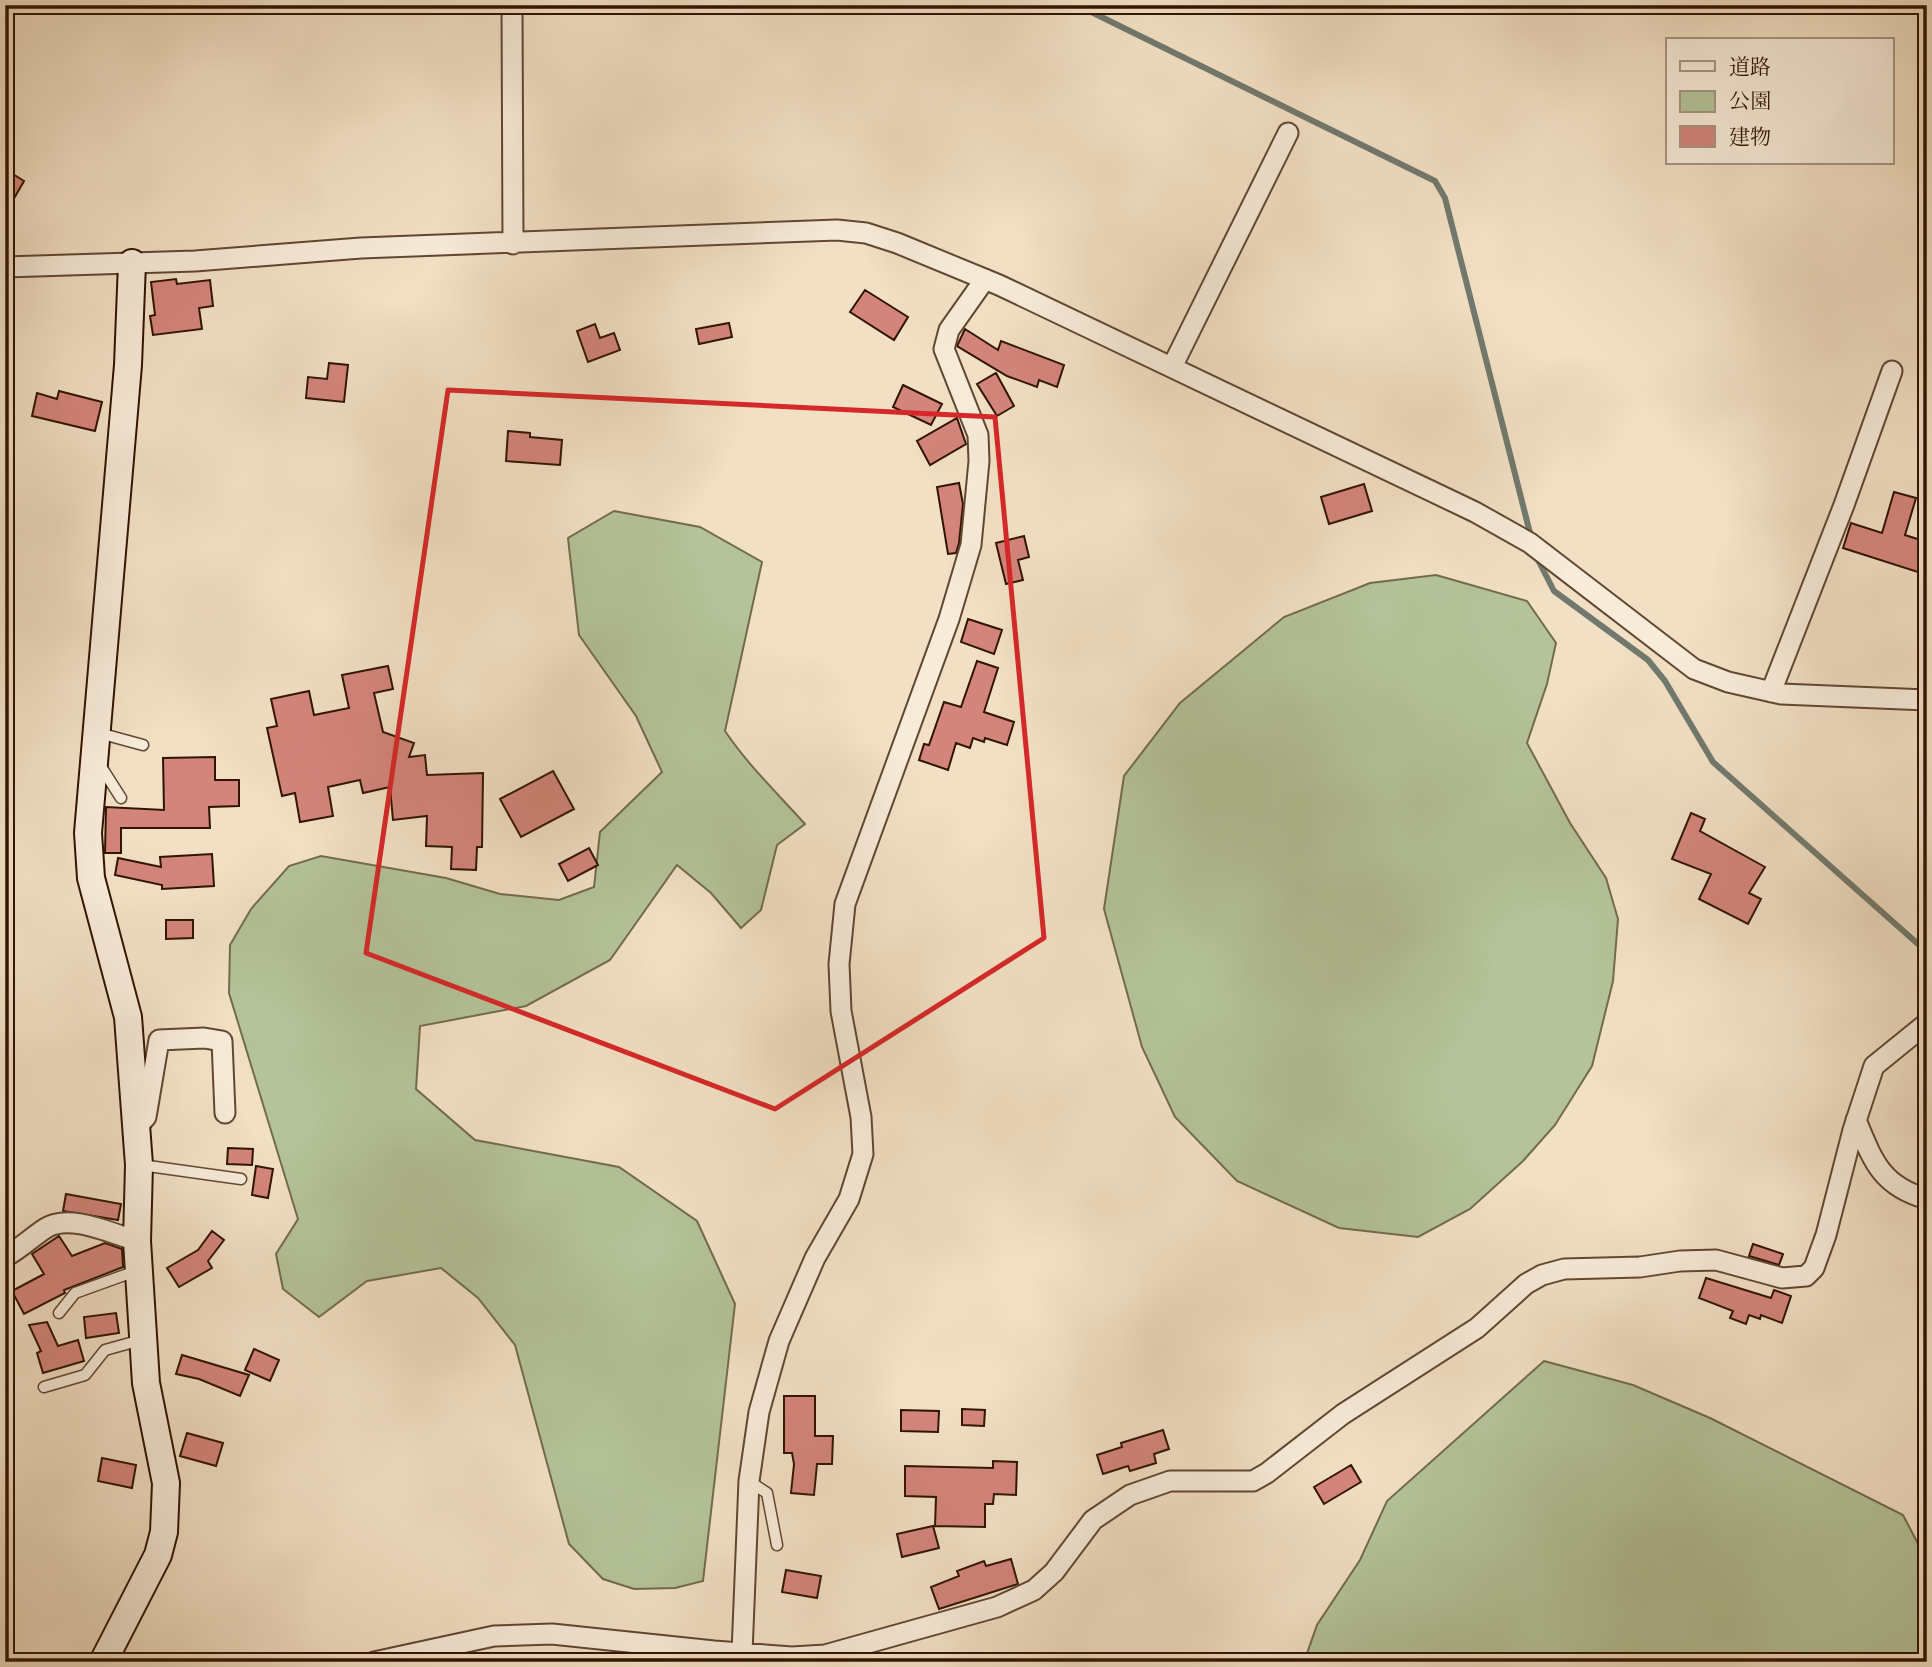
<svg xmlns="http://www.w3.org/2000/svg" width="1932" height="1667" font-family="'Libre Bodoni','Noto Serif JP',serif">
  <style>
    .green { fill: #b4c399; stroke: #726c4c; stroke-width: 2 }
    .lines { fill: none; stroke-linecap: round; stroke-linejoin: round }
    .stream { stroke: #71796e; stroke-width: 6 }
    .building { fill: #d4857b; stroke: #311400; stroke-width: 2 }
    .lane-casing { stroke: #614731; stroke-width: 13 }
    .street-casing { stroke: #614731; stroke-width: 23 }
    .secondary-casing { stroke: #311400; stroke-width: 30 }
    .lane { stroke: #f7ebd9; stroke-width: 10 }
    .street { stroke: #f7ebd9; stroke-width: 19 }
    .secondary { stroke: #f7ebd9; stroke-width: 26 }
    .marked { fill: none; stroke: #d62828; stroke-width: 5; stroke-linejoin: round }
  </style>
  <rect width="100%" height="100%" fill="#f2e0c4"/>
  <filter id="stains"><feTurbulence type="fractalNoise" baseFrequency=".00286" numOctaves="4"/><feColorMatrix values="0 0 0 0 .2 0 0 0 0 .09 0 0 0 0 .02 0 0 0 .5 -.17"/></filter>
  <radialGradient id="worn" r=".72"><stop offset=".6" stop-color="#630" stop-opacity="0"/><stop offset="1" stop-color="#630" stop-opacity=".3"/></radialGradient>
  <path class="green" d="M 614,511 L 700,527 L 762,562 L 725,731 C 748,765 777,793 805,824 L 777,845 L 761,910 L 741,928 L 711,893 L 677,865 L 610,960 L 526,1006 L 420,1026 L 416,1089 L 475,1140 L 619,1167 L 697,1221 L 735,1304 L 703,1581 L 675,1588 L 634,1589 L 603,1579 L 569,1544 L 515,1345 L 478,1298 L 441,1268 L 367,1281 L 319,1317 L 283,1289 L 276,1254 L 298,1219 L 229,993 L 230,945 L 251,909 L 289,866 L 321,856 L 446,878 L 500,894 L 559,900 L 594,887 L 600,832 L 662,772 L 636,716 L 579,635 L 568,538 Z
    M 1436,575 L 1527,601 L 1556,643 L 1547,684 L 1527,743 L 1570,823 L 1606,878 L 1618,919 L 1613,981 L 1592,1066 L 1555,1125 L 1523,1161 L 1470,1209 L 1418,1237 L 1339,1228 L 1237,1181 L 1175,1117 L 1142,1047 L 1104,909 L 1124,776 L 1180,703 L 1284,617 L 1370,583 Z
    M 1544,1361 L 1633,1385 L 1710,1418 L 1903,1515 L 1927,1561 L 1927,1662 L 1304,1662 L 1317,1625 L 1360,1560 L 1387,1501 Z"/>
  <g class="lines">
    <path class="stream" d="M 1077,5 L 1435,181 L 1445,198 L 1531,537
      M 1535,554 L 1554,591 L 1648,660 L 1665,681 L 1713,762 L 1927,952"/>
  </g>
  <path class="building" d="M 5,169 L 24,181 L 5,214 Z
    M 176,279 L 177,284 L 210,280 L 213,306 L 199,308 L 202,329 L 153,335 L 150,316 L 155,315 L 151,282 Z
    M 865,290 L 908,317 L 894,340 L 850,312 Z
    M 729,323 L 732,337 L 699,344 L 696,329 Z
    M 595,324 L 600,338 L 614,333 L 620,350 L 588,362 L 577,331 Z
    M 965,329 L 998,350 L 1001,341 L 1064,365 L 1057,387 L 1039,380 L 1037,387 L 1007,376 L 957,346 Z
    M 329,363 L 348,365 L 344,402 L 306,398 L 308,377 L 327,379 Z
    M 996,373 L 1014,406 L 997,416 L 977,384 Z
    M 903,385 L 942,404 L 931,425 L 893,407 Z
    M 59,391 L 102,402 L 95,431 L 32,416 L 37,393 L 57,399 Z
    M 957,418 L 966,444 L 930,465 L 917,441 Z
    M 508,431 L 530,433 L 530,437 L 562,440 L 560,465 L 506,461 Z
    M 959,483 L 963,504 L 959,543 L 956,553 L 948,554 L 937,487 Z
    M 1364,484 L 1372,511 L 1329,524 L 1321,497 Z
    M 1894,492 L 1916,498 L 1905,535 L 1927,542 L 1927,575 L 1843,548 L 1851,523 L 1882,533 Z
    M 1024,536 L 1029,557 L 1018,560 L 1023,580 L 1006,584 L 996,543 Z
    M 968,619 L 1002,630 L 994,654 L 961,642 Z
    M 977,661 L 998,668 L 984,712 L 1014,722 L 1007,745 L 985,738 L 984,742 L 973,738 L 970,748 L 956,743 L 948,770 L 919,760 L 924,744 L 929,745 L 944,702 L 961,707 Z
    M 388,666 L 393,689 L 374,693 L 383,732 L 414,743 L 409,757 L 425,755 L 427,775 L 483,773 L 482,847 L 477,847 L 476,870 L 451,869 L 452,847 L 426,846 L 427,816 L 393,820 L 390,787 L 363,793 L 360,780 L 328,787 L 333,816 L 300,822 L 295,793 L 282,796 L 267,728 L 277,726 L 271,699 L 309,691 L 314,715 L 349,708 L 342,675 Z
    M 215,757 L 215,780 L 239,780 L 239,806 L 209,807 L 210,828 L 121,828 L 121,853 L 105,853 L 106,807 L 164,810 L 163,758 Z
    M 553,771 L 574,809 L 521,837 L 500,799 Z
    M 1691,813 L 1705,819 L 1700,831 L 1765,867 L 1749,893 L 1761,899 L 1748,924 L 1699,899 L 1711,874 L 1672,859 Z
    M 589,848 L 598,865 L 568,881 L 559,864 Z
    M 212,854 L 214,886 L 162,889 L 162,885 L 115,875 L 118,858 L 161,867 L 160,857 Z
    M 166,920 L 193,920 L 193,938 L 166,939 Z
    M 228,1148 L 253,1149 L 252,1165 L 227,1164 Z
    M 256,1166 L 273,1169 L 268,1198 L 252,1195 Z
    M 66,1194 L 121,1204 L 118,1220 L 63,1211 Z
    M 212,1231 L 224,1240 L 208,1261 L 212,1268 L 179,1287 L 167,1268 L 198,1250 Z
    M 59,1236 L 72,1256 L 105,1243 L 122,1249 L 123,1267 L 64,1290 L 65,1293 L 24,1314 L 12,1291 L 44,1274 L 32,1254 Z
    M 1753,1244 L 1783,1254 L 1779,1265 L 1749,1256 Z
    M 1706,1278 L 1771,1298 L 1774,1290 L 1791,1296 L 1782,1323 L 1761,1315 L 1760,1319 L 1749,1315 L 1746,1324 L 1730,1318 L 1733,1311 L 1699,1298 Z
    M 116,1313 L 119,1333 L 86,1338 L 84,1317 Z
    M 47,1322 L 58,1346 L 78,1340 L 84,1361 L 43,1373 L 37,1353 L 41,1351 L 29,1325 Z
    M 254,1349 L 279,1360 L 270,1381 L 245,1370 Z
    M 182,1355 L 249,1375 L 240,1396 L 199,1379 L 176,1374 Z
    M 784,1396 L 815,1396 L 815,1436 L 833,1436 L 832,1464 L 817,1464 L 814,1495 L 791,1493 L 794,1464 L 792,1453 L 784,1453 Z
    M 962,1409 L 985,1410 L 984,1426 L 962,1425 Z
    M 901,1410 L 939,1411 L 938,1432 L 901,1431 Z
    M 1163,1430 L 1169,1449 L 1154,1454 L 1156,1463 L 1130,1471 L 1128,1466 L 1103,1474 L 1097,1455 L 1122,1447 L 1121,1443 Z
    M 187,1433 L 223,1443 L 216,1466 L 180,1456 Z
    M 102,1458 L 136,1465 L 132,1488 L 98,1481 Z
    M 993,1461 L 1017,1462 L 1016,1495 L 994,1494 L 993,1504 L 985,1504 L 985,1527 L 935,1526 L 936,1497 L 905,1496 L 905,1466 L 993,1468 Z
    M 1351,1465 L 1361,1482 L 1324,1504 L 1314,1487 Z
    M 933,1526 L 939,1548 L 902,1557 L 897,1534 Z
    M 1011,1559 L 1018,1584 L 939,1609 L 931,1587 L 959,1576 L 957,1571 L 984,1561 L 986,1566 Z
    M 786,1570 L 821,1576 L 817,1598 L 782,1592 Z"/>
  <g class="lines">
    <defs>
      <path id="lane" d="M 99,733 L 143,745
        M 100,765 L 121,798
        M 141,1165 L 241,1179
        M 59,1313 L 75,1293 L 136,1271
        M 44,1387 L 85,1375 L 105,1350 L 141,1340
        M 750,1482 L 767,1493 L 777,1545"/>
      <path id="street" d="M 512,5 L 513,244
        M 5,267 L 195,261 L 361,248 L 837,230 L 866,233 L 897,243 L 999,285 L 1475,512 L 1530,543 L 1694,669 L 1728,682 L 1781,694 L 1927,700
        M 1172,367 L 1288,133
        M 1771,692 L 1844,505 L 1892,371
        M 1856,1120 C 1873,1161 1881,1186 1927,1199
        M 137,1127 L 146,1117 L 159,1040 L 204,1038 L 222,1041 L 225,1113
        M 5,1257 C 20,1249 32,1237 46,1228 C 70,1213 112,1234 137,1241
        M 742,1653 L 749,1481 L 759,1412 L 779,1341 L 815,1258 L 849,1199 L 863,1154 L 861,1117 L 841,1011 L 839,964 L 845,904 L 949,619 L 971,545 L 979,461 L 978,435 L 944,349 L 949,330 L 985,279
        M 374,1662 L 494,1636 L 552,1634 L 714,1651 L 792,1657 L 825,1655 L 997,1607 L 1034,1590 L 1054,1572 L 1093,1520 L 1130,1495 L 1170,1481 L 1253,1481 L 1267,1473 L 1343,1414 L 1477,1328 L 1526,1284 L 1542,1275 L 1564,1269 L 1640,1267 L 1680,1261 L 1716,1260 L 1782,1278 L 1806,1276 L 1814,1268 L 1826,1235 L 1853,1130 L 1874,1066 L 1927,1023"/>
      <path id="secondary" d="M 103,1662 L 158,1555 L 164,1532 L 166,1483 L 146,1383 L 137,1241 L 139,1165 L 128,1017 L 91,878 L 88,833 L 128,365 L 132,263"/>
    </defs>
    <use href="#lane" class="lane-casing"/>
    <use href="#street" class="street-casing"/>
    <use href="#secondary" class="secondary-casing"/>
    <use href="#lane" class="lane"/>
    <use href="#street" class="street"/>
    <use href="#secondary" class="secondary"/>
  </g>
  <path class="marked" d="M 448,390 L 995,417 L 1044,938 L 775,1109 L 366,953 Z"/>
  <rect width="1932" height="1667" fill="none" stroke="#f2e0c4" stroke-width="28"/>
  <rect x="7" y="7" width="1918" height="1653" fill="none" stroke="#311400" stroke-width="3.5"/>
  <rect x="14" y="14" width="1904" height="1639" fill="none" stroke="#311400" stroke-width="2"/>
  <rect x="1666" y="38" width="228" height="126" fill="#f7ebd9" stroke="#a89582" stroke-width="2"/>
  <rect x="1680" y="61" width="35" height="10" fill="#f7ebd9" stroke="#a89582" stroke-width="2"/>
  <text x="1729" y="74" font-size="21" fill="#311400">道路</text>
  <rect x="1680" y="91" width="35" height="21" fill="#b4c399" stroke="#a89582" stroke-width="2"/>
  <text x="1729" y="108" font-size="21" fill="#311400">公園</text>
  <rect x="1680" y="126" width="35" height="21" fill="#d4857b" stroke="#a89582" stroke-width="2"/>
  <text x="1729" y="144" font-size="21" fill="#311400">建物</text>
  <rect width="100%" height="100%" filter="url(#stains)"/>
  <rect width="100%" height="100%" fill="url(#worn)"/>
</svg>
